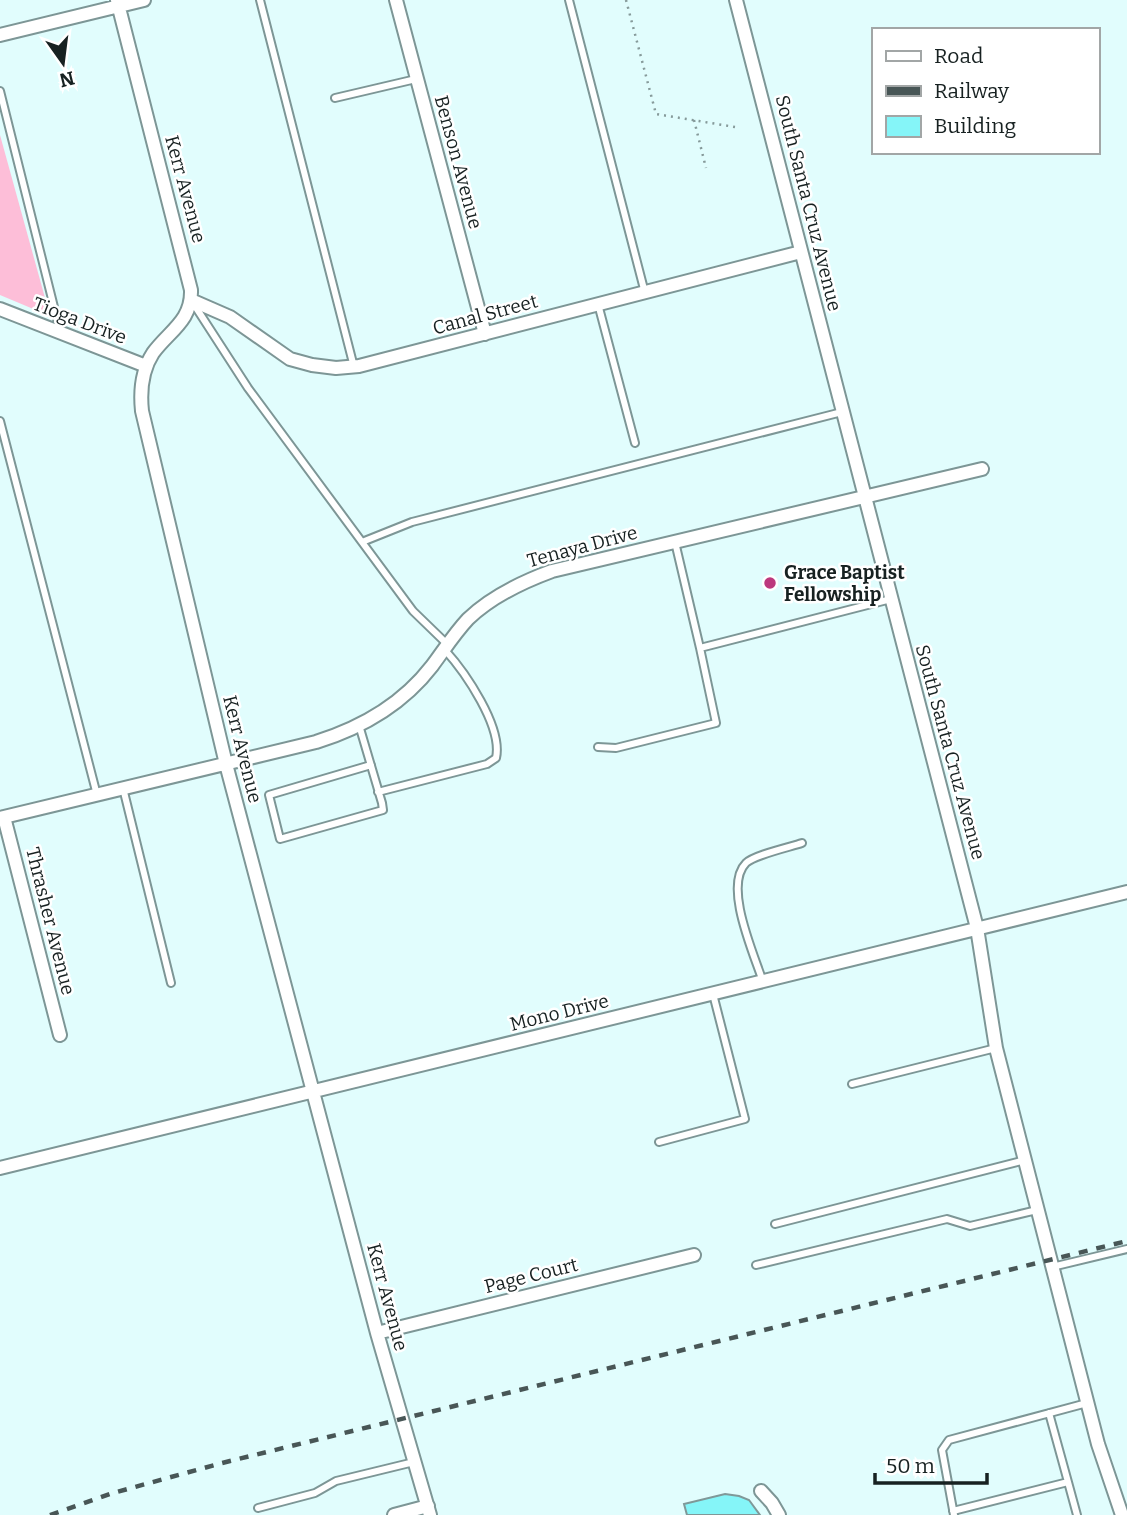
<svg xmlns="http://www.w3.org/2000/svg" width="1127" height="1515" font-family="Bitter,serif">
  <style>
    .green { fill: #fdbed8 }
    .building { fill: #85f5f8; stroke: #7f9898; stroke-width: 2 }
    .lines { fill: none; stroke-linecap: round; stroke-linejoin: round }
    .service-casing { stroke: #7d9696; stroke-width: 10 }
    .minor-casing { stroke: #7d9696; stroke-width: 16 }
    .path { stroke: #869a9a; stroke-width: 2.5; stroke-dasharray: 2 5; stroke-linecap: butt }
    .service { stroke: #fff; stroke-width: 6 }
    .minor { stroke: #fff; stroke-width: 12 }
    .rail { stroke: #485656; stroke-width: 4.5; stroke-dasharray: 9 9; stroke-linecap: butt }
    .poi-dot { fill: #bc387d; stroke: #fff; stroke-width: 2.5 }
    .labels { text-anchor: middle; stroke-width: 5; stroke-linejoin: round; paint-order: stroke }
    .street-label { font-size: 19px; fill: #172121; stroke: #fff }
    .poi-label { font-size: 19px; font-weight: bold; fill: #172121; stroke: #fff; text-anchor: start }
  </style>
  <rect width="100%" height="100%" fill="#e1fdfd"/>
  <path class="green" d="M 0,135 L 50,316 L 0,295 Z"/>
  <path class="building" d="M 725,1494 L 739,1496 L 749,1500 L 760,1515 L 687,1515 L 684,1504 Z"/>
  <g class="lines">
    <defs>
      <path id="service" d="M 260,0 L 354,367
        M 569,0 L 645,293
        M 0,91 L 60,331
        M 335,98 L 416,79
        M 193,303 L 248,388 L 413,611 L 447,644
        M 598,304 L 635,443
        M 0,421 L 97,795
        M 362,542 L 412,522 L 842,412
        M 675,542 L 700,648 L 891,599
        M 359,725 L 382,803 L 383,810 L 280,839 L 269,795 L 371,765
        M 598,747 L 616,748 L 716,723 L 700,648
        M 123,788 L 171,983
        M 378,792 L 487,764 L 496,758 C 503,727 465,672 445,650
        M 763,982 C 754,954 723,886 746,863 C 754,855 790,847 802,843
        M 852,1084 L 996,1048
        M 659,1142 L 745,1119 L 713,994
        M 775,1224 L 1025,1160
        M 756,1265 L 947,1219 L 970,1226 L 1037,1210
        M 1052,1267 L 1127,1249
        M 1068,1482 L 1077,1515
        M 258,1508 L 315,1493 L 336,1481 L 414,1462
        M 953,1511 L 1068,1482 L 1049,1413
        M 954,1515 L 942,1450 L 949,1440 L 1087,1403"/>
      <path id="minor" d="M 117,0 L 191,290 C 192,321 169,331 153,353 C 142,370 140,392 142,411 L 226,764 L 377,1333 L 430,1515
        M 396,0 L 485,334
        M 736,0 L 977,928 L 996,1048 L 1098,1444 L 1122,1515
        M 0,35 L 144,0
        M 191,300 L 230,317 L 290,359 L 312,365 L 336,368 L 359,366 L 801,252
        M 0,309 L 146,366
        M 4,817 L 60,1035
        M 0,818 L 316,742 C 361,728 402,705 432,666 C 444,650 454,634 468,619 C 492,596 522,582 552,571 L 982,469
        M 0,1168 L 1127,892
        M 377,1333 L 694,1255
        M 761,1491 L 772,1503 L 779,1515
        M 394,1515 L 428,1506"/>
    </defs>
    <use href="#service" class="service-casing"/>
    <use href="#minor" class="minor-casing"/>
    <path class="path" d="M 626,0 L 656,114 L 735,127
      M 694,120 L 706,168"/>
    <use href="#service" class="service"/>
    <use href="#minor" class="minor"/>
    <path class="rail" d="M 50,1515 L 113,1493 L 222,1463 L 1127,1241"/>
  </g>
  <circle class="poi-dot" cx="770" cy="583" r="7"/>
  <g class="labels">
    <g class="street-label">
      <text transform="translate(459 162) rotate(75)" y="7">Benson Avenue</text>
      <text transform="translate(186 189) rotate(75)" y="7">Kerr Avenue</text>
      <text transform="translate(809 203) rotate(76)" y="7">South Santa Cruz Avenue</text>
      <text transform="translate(485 314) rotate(-15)" y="7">Canal Street</text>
      <text transform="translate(80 320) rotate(21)" y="7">Tioga Drive</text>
      <text transform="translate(582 546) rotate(-15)" y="7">Tenaya Drive</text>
      <text transform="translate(243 749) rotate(76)" y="7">Kerr Avenue</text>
      <text transform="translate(951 752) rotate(75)" y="7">South Santa Cruz Avenue</text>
      <text transform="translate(51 921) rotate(76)" y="7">Thrasher Avenue</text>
      <text transform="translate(559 1012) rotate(-14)" y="7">Mono Drive</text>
      <text transform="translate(531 1275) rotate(-14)" y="7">Page Court</text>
      <text transform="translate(388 1297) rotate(75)" y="7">Kerr Avenue</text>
    </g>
    <g class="poi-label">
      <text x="784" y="579">Grace Baptist<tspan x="784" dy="22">Fellowship</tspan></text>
    </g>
  </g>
  <rect x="872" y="28" width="228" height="126" fill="#ffffff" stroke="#a2a6a6" stroke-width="2"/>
  <rect x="886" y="51" width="35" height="10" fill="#ffffff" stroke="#a2a6a6" stroke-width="2"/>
  <text x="934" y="63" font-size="21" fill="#172121">Road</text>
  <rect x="886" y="86" width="35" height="10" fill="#485656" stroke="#a2a6a6" stroke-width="2"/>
  <text x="934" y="98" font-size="21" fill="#172121">Railway</text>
  <rect x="886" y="116" width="35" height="21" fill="#85f5f8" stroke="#a2a6a6" stroke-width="2"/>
  <text x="934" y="133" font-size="21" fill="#172121">Building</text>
  <g transform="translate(63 63) rotate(166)" stroke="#ffffff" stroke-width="5" paint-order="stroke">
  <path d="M0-5L12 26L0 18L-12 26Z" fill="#172121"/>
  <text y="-10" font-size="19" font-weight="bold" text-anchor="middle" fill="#172121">N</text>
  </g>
  <path d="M875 1473v10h112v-10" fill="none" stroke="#172121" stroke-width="3.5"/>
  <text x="886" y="1473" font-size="21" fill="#172121" stroke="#ffffff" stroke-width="5" paint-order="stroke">50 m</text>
</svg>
